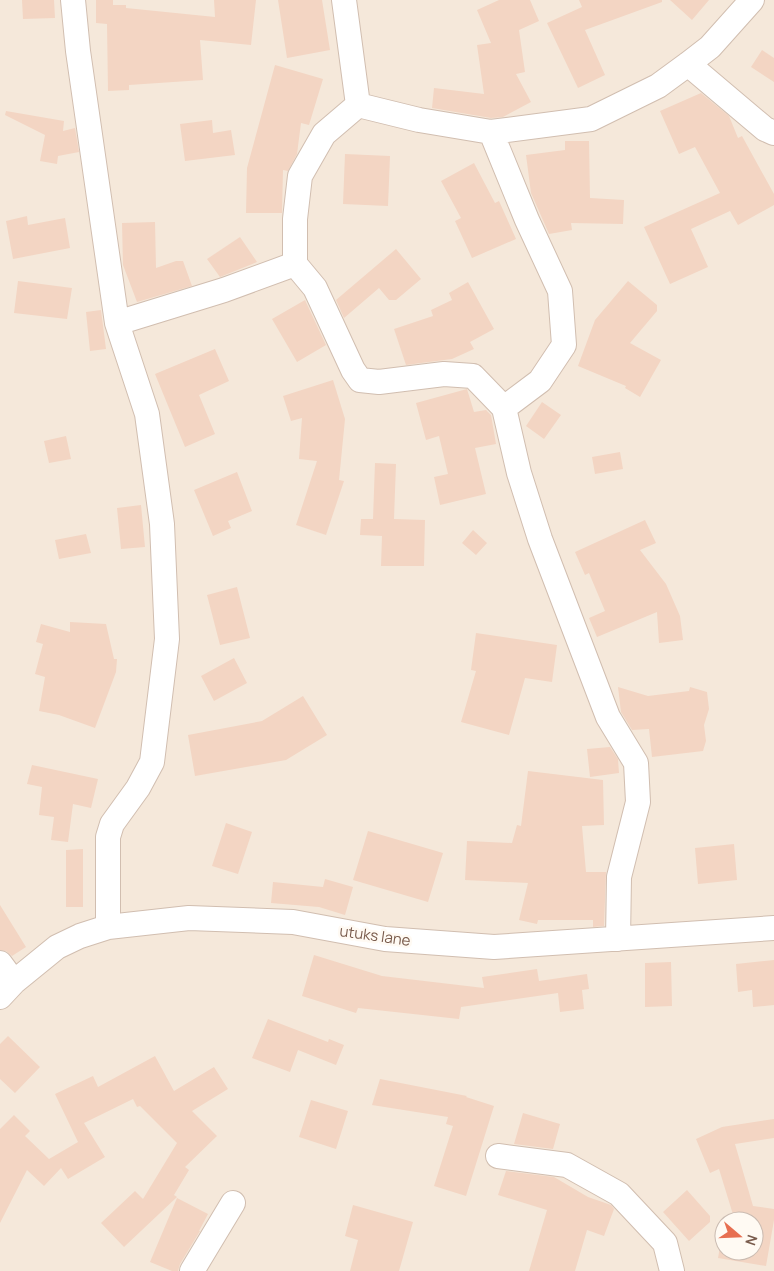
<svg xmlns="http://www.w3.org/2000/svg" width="774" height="1271" font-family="Manrope,sans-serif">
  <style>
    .residential { fill: #f5e8da; fill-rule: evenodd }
    .building { fill: #f3d5c3 }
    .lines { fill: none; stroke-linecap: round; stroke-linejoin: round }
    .minor-casing { stroke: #d1beb0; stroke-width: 26 }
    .minor { stroke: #fff; stroke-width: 24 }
    .labels { text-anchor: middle; stroke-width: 5; stroke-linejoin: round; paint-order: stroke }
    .street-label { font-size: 15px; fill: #7a5c4d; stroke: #fffaf3 }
  </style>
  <rect width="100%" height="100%" fill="#fdf6ec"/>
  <path class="residential" d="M 0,0 L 774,0 L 774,1271 L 0,1271 ZM 724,1221 L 754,1221 L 754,1251 L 724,1251 Z"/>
  <path class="building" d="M 22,0 L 54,0 L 55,18 L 23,19 Z
    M 96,0 L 113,0 L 113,5 L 126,5 L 126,8 L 215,17 L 214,0 L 256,0 L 251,45 L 200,40 L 203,80 L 129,85 L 129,90 L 108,91 L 107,24 L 96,23 Z
    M 278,0 L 322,0 L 330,50 L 287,58 Z
    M 499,0 L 530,0 L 539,21 L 519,30 L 525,72 L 516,74 L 531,102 L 503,117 L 491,118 L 432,108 L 434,88 L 484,94 L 477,45 L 491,43 L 477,10 Z
    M 579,0 L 662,0 L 662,2 L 585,30 L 605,75 L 578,88 L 547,23 L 582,7 Z
    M 670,0 L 709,0 L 692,20 Z
    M 762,50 L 774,58 L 774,82 L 751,67 Z
    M 275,65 L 323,79 L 309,125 L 301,123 L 297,154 L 288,171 L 283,170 L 282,213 L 246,213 L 247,168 Z
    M 701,93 L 729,116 L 738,138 L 742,136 L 774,194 L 774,205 L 738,225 L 730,211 L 691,229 L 708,267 L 670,284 L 644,227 L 720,193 L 695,147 L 679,154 L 660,111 Z
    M 6,111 L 64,121 L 63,131 L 75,128 L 79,152 L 58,156 L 57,164 L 40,161 L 45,135 L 5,115 Z
    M 212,120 L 213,133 L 231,130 L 235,155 L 185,161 L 180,124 Z
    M 565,141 L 589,141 L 590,198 L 624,200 L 623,224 L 571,223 L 572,230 L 549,234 L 531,193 L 526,155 L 565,150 Z
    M 345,154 L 390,156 L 388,206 L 343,204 Z
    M 474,163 L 495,203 L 499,201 L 516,239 L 472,258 L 455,221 L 461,218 L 441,181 Z
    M 27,216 L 28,225 L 65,218 L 70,248 L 13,259 L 6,221 Z
    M 155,222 L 156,268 L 176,261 L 183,261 L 192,286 L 137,302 L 123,265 L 122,223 Z
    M 240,237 L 257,262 L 220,277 L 207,259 Z
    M 396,249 L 421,279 L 396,300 L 389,300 L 379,288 L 344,318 L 336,300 Z
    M 18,281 L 72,288 L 67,319 L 14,313 Z
    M 628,281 L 657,305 L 657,311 L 630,343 L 661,360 L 640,397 L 625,388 L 626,386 L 578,366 L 595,320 Z
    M 468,282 L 494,329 L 470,342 L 474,349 L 452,359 L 406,365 L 394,329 L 433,316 L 431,310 L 452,300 L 449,293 Z
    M 305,300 L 326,345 L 297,362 L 272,319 Z
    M 101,310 L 106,349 L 90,351 L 86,312 Z
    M 215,349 L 229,381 L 199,395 L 215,434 L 185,447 L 155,374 Z
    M 333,380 L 345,419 L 339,480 L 344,481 L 326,535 L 296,525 L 317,461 L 299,459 L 302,418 L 291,421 L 283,396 Z
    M 467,389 L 474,412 L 486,410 L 491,415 L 496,444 L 475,448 L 486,494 L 440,505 L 434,477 L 448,474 L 439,436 L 426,440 L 416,403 Z
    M 542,402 L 561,415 L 544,439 L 526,426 Z
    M 66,436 L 71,459 L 49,463 L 44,441 Z
    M 620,452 L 623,469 L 595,474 L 592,457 Z
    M 375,463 L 396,464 L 394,519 L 425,520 L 424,566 L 381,566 L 382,536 L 360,535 L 361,519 L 373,519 Z
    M 237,472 L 252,511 L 228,521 L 231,528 L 213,536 L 194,490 Z
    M 141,505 L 145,547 L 121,549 L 117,508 Z
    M 645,520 L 656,543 L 640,550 L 666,584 L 680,616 L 683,640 L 659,643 L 657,612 L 597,637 L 589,618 L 605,611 L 589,573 L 585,575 L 575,552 Z
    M 473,530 L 487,543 L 476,555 L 462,543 Z
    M 86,534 L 91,553 L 59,559 L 55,540 Z
    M 237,587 L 250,638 L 220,645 L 207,595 Z
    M 70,622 L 106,624 L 114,659 L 117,659 L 116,672 L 95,728 L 59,715 L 39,711 L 45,677 L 35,674 L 43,644 L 36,642 L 41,624 L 70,632 Z
    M 476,633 L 557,645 L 552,682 L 525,678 L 509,735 L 461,722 L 476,671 L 471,670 Z
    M 234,658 L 247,683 L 214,701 L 201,676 Z
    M 618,687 L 648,696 L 689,691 L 690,687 L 707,692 L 709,709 L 704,725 L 706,741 L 703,751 L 652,757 L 649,729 L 632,730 L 621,712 Z
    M 303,696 L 327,735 L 286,760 L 195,776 L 188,735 L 262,721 Z
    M 610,747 L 618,759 L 619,773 L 590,777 L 587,749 Z
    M 32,765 L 98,779 L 91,808 L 73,804 L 68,842 L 51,840 L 54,817 L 39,815 L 42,787 L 27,784 Z
    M 528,771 L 603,780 L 604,825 L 582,826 L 586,872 L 606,872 L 604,926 L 593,927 L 593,920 L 538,920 L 537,924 L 519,920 L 528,883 L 465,880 L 467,841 L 512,843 L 517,825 L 521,826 Z
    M 226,823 L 252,832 L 238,874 L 212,866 Z
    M 368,831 L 443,853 L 428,902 L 353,880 Z
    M 734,844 L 737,880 L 698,884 L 695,848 Z
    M 83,849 L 83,907 L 66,907 L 66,850 Z
    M 325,879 L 353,887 L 345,915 L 319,907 L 271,903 L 273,882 L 323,887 Z
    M 0,905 L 26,947 L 12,956 L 6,951 L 0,950 Z
    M 314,955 L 382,976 L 484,988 L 482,977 L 537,969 L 539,981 L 587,974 L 589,989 L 582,990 L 584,1009 L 560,1012 L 558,993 L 461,1007 L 459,1019 L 358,1008 L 356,1013 L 302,996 Z
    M 774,960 L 774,1005 L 753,1007 L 752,990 L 738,992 L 736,964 Z
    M 671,962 L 672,1006 L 645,1007 L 645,963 Z
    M 268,1019 L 328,1042 L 329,1039 L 344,1045 L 336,1065 L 298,1050 L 290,1072 L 252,1058 Z
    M 8,1036 L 40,1067 L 15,1093 L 0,1079 L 0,1044 Z
    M 155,1056 L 174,1091 L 214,1067 L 228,1089 L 192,1111 L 217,1136 L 185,1167 L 189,1170 L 174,1195 L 177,1197 L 124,1247 L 101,1223 L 135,1191 L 143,1199 L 177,1143 L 140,1106 L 137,1107 L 133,1099 L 84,1123 L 105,1157 L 68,1179 L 61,1168 L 44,1186 L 27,1170 L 0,1223 L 0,1129 L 14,1115 L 30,1131 L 25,1136 L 49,1159 L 78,1142 L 55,1094 L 93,1076 L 98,1087 Z
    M 380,1079 L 467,1096 L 466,1097 L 494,1106 L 466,1196 L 434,1186 L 453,1126 L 446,1124 L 448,1117 L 372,1105 Z
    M 311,1100 L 348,1111 L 336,1149 L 299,1137 Z
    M 523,1113 L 560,1124 L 553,1149 L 514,1144 Z
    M 774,1119 L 774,1138 L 735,1144 L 753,1206 L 774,1209 L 774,1220 L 766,1266 L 718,1258 L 723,1230 L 724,1232 L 724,1251 L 741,1251 L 747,1258 L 744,1251 L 754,1251 L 754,1221 L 735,1221 L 719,1169 L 710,1173 L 696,1139 L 722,1127 Z
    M 506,1171 L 554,1177 L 588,1197 L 611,1205 L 614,1209 L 604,1236 L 587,1230 L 575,1271 L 529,1271 L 547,1210 L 498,1195 Z
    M 687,1190 L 710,1216 L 710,1222 L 689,1241 L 663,1212 Z
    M 177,1198 L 208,1214 L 199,1231 L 200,1231 L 180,1264 L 178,1271 L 172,1271 L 150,1262 Z
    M 353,1205 L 413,1222 L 399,1271 L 350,1271 L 358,1240 L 345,1236 Z"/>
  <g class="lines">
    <defs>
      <path id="minor" d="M 73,0 L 78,51 L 117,323 L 147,414 L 162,524 L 167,639 L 152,762 L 138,788 L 112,824 L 108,837 L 108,927
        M 344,0 L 358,105
        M 688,64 L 765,129 L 774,133
        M 358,105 L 419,120 L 491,132 L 591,119 L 658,86 L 688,64 L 710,47 L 752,0
        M 491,132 L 527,220 L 560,291 L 564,345 L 540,381 L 504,408
        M 295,264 L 315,288 L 353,370 L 360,380 L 379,382 L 444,374 L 473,376 L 504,408 L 519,473 L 540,539 L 608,717 L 636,763 L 638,802 L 619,877 L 618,939
        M 117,323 L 224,290 L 295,264 L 295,219 L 300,176 L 324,134 L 358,105
        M 0,963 L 14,982
        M 0,997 L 14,982 L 57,947 L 80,936 L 108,927 L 189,918 L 293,922 L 385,939 L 494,947 L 774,928
        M 498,1156 L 567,1165 L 619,1194 L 665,1243 L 672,1271
        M 192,1271 L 233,1203"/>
    </defs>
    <use href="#minor" class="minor-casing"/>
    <use href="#minor" class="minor"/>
  </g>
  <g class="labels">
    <g class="street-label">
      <text transform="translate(375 936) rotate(8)" y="5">utuks lane</text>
    </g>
  </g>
  <g transform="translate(739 1236) rotate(109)"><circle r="24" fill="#fffaf3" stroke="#cabbb1"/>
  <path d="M0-4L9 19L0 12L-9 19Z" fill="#e76f51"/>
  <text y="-8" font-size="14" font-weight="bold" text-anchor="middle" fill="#7a5c4d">N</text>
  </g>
</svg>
